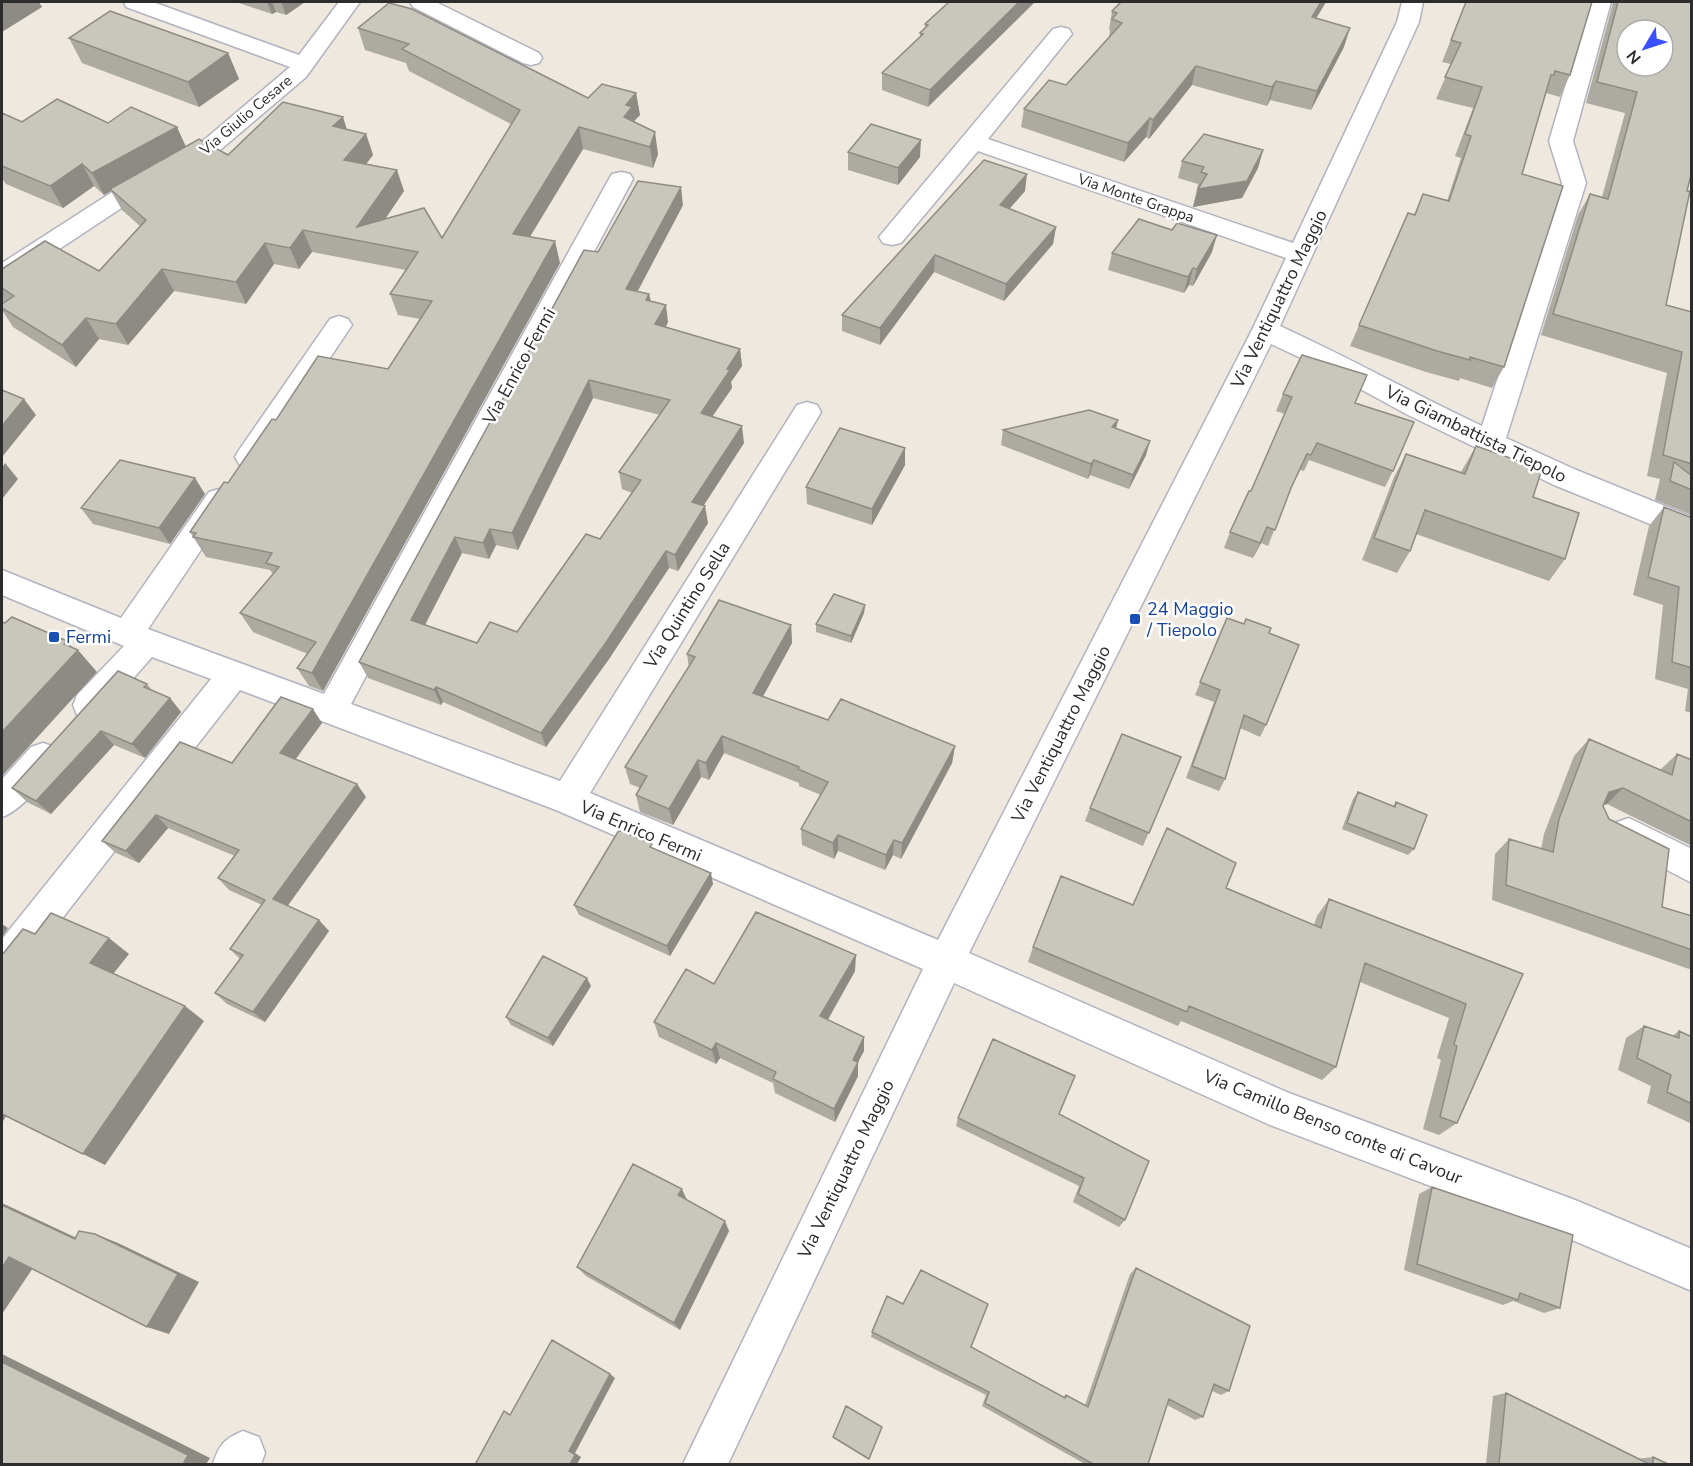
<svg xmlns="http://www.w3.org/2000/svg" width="1693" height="1466" font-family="'Nunito Sans',sans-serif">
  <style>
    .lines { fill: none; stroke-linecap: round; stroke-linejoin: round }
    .minor-casing { stroke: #b2b3c0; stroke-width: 3 }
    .minor { fill: #fff; fill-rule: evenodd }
    .wall { fill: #adaaa2; fill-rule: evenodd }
    .shaded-wall { fill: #8d8b84 }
    .building { fill: #c9c6bc; stroke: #8d8b84; stroke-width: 1.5; fill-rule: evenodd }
    .transit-dot { fill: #1a4fb4; stroke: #fff; stroke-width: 2 }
    .labels { text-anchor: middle; stroke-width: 5; stroke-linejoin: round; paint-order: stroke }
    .far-street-label { font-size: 15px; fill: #2c2c2c; stroke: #fff }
    .street-label { font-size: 18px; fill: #2c2c2c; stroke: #fff }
    .transit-label { font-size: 18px; fill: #164399; stroke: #fff; text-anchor: start }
  </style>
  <rect width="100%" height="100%" fill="#eee8de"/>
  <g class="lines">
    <defs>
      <path id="minor" d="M 124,2 L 153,2 L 299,55 L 339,2 L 360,2 L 306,77 L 213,156 L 135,199 L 11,281 L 2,283 L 2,263 L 117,189 L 197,146 L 290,67 L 126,7 Z
        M 410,2 L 436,2 L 539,53 L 542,58 L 539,63 L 531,65 L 523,63 L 413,7 Z
        M 1402,2 L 1423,2 L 1419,22 L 1280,326 C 1348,357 1414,394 1482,426 L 1562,183 L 1549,141 L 1590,2 L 1611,2 L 1573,141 L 1586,183 L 1506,438 L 1574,469 L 1692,517 L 1692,541 L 1554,485 L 1408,415 L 1320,367 L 1271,344 L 969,953 L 1289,1093 L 1575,1200 L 1692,1249 L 1692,1291 L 1570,1239 L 1270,1125 L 954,983 L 728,1464 L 683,1464 L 923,969 L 556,810 L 240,690 L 15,979 L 2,984 L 2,939 L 211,679 L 152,657 L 101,715 L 89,719 L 77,715 L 73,705 L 77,695 L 124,646 L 2,595 L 2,570 L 121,618 L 209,492 L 219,489 L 229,492 L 234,500 L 229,508 L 148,629 L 324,694 L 609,179 L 612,174 L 621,172 L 630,174 L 633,179 L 351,704 L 560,781 L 797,405 L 807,402 L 817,405 L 821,412 L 817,419 L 590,793 L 938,940 L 1252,330 L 1286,258 L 978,151 L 901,243 L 892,245 L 883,243 L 879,237 L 1053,29 L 1061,27 L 1069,29 L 1072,34 L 988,139 L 1293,243 L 1397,22 Z
        M 339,316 L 348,319 L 352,325 L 259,464 L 249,467 L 239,464 L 235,457 L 239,450 L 330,319 Z
        M 43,743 L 55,747 L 60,757 C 51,776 21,811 2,817 L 2,779 L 31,747 Z
        M 1629,818 L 1692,849 L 1692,883 L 1617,844 L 1612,833 L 1617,822 Z
        M 243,1431 L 259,1437 L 265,1453 L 261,1464 L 213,1464 C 219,1445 224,1439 243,1431 Z"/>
    </defs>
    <use href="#minor" class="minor-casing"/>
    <use href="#minor" class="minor"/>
  </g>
  <path class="wall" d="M 236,2 L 305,2 L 286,15 L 276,12 L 272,14 Z
    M 949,2 L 928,107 L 882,90 L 882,73 L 920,37 L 920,33 L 925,29 L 925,24 Z
    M 1121,2 L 1326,2 L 1316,18 L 1344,47 L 1311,110 L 1270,100 L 1267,106 L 1192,85 L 1149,139 L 1146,137 L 1124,162 L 1021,127 L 1024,109 L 1066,85 L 1109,38 L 1110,30 L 1109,30 L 1112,11 Z
    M 1466,2 L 1570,75 L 1560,97 L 1546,93 L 1522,174 L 1504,367 L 1492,388 L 1460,378 L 1459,381 L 1426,372 L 1350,346 L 1408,213 L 1414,215 L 1423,194 L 1447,201 L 1461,158 L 1455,156 L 1473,108 L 1436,99 L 1451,64 L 1442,62 Z
    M 1612,2 L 1692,2 L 1666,305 L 1692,312 L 1692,515 L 1655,500 L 1660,479 L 1647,476 L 1667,373 L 1541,335 L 1578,215 L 1590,194 L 1602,197 L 1625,113 L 1586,103 L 1613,3 Z
    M 358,28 L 588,98 L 636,93 L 640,115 L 634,121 L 658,154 L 653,168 L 583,149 L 530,237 L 560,263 L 323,691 L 309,686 L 297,668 L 308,654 L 253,632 L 240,613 L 273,574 L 270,570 L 206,557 L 190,532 L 276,420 L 388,369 L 420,319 L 398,315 L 390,294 L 406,270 L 312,252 L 299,269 L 274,264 L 246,304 L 174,291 L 128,345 L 99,339 L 76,367 L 13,327 L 2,310 L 2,304 L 4,302 L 2,301 L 2,269 L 99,271 L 140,226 L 122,210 L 111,191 L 104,195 L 94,186 L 63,208 L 6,184 L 3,180 L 2,179 L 2,113 L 22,122 L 108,123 L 186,146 L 228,155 L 347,129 L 366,134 L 373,155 L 366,164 L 404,191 L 385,219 L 442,238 L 511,124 L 409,71 L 406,63 L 365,50 Z
    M 69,38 L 228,53 L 239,79 L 199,107 L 82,63 Z
    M 1263,150 L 1258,168 L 1242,198 L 1193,207 L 1198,184 L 1178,178 L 1182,161 Z
    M 848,152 L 920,157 L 898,185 L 848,170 Z
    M 1025,191 L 1009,209 L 1056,227 L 1053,244 L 1004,301 L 934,272 L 880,345 L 842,331 L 842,315 Z
    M 683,205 L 638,291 L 649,294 L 651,301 L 668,322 L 666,327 L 740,349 L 742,366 L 731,382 L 732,388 L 712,417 L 744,443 L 703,506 L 708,523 L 678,571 L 669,568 L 609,659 L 546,747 L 443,702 L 441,705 L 368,678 L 359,662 L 598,252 ZM 593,398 L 660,415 L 619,472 L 622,489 L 632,493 L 600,539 L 517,632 L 477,643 L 425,625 L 462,553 L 489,559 L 496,545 L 518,550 Z
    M 1212,252 L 1193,286 L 1189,285 L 1184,293 L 1108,270 L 1112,253 Z
    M 1283,394 L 1355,403 L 1393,471 L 1385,487 L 1309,460 L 1304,471 L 1300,470 L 1287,497 L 1268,546 L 1261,543 L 1253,558 L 1224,548 L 1230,532 L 1251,491 L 1285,414 L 1276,411 Z
    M 1118,420 L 1116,429 L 1146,455 L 1129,489 L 1090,475 L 1088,479 L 1001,445 L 1003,430 Z
    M 1476,446 L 1533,497 L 1565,559 L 1549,581 L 1416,534 L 1410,551 L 1397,573 L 1362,560 L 1394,477 L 1406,454 L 1461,472 Z
    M 905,465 L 872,525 L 807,504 L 806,487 Z
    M 205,494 L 170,544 L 93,524 L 81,508 Z
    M 1664,507 L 1692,518 L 1692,713 L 1685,711 L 1688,689 L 1655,679 L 1663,605 L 1633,595 L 1649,526 Z
    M 865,605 L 864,613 L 851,643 L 816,632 L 816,624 Z
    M 1227,618 L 1269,633 L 1266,725 L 1260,737 L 1240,728 L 1225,779 L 1219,791 L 1186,778 L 1214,702 L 1195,695 Z
    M 791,625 L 792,643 L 763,696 L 828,720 L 955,746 L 952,763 L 901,859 L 893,855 L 885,870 L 838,851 L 834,859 L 802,845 L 801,829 L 821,795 L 799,786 L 799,783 L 724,753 L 709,780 L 701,777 L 673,825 L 640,812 L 636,795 L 640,788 L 630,784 L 625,767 L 689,668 L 687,654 Z
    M 147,684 L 152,690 L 170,698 L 181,712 L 145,758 L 114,745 L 51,814 L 27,802 L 12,788 Z
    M 322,723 L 296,759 L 366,797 L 287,905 L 329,931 L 265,1022 L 227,1004 L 215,993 L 240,959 L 230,949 L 262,905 L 229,890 L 218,878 L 235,856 L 168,828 L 139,863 L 116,853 L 102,841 L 232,763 Z
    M 1589,739 L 1660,770 L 1677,754 L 1692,760 L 1692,846 L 1607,804 L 1604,805 L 1603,806 L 1609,819 L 1662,907 L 1692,916 L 1692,970 L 1492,900 L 1495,854 L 1509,839 L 1541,849 L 1544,834 L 1574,756 Z
    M 1181,757 L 1143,846 L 1085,821 L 1090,808 Z
    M 1358,792 L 1393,806 L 1396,802 L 1414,849 L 1408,855 L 1342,829 L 1353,799 Z
    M 653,848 L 713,884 L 670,956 L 579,915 L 574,905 Z
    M 1226,888 L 1314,925 L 1317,916 L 1329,899 L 1523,974 L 1457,1123 L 1439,1135 L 1423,1129 L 1441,1060 L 1437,1058 L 1449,1018 L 1360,982 L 1336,1067 L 1322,1080 L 1181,1021 L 1178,1026 L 1028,962 L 1033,947 L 1133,905 Z
    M 855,971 L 828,1020 L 864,1051 L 858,1062 L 858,1076 L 835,1122 L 775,1093 L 773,1083 L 720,1058 L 716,1064 L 659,1037 L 654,1022 L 714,984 Z
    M 591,986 L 553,1046 L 511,1025 L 506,1017 Z
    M 1644,1026 L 1672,1036 L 1679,1031 L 1692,1037 L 1692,1124 L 1647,1103 L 1651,1086 L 1618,1070 L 1626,1038 Z
    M 1059,1114 L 1125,1220 L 1119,1227 L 1073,1202 L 1079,1186 L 956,1126 L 958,1118 Z
    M 1432,1187 L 1560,1308 L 1544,1313 L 1513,1301 L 1503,1305 L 1404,1270 L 1419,1194 Z
    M 687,1200 L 729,1231 L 680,1330 L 586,1276 L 577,1267 Z
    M 1136,1268 L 1229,1391 L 1221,1395 L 1212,1391 L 1203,1417 L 1195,1420 L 1167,1405 L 1148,1464 L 1085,1464 L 982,1406 L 986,1395 L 871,1337 L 872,1332 L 971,1347 L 1063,1397 L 1066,1395 L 1085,1405 L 1130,1274 Z
    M 1506,1393 L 1637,1459 L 1653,1457 L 1668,1464 L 1486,1464 L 1493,1396 Z
    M 882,1427 L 869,1460 L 833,1438 L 833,1437 Z"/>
  <path class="shaded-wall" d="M 2,2 L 39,2 L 42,7 L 2,32 Z
    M 267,2 L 272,2 L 276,12 L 272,14 Z
    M 281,2 L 305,2 L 286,15 Z
    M 1019,2 L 1035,2 L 928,107 L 930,90 Z
    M 1321,2 L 1326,2 L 1306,35 L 1312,17 Z
    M 1350,28 L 1344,47 L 1311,110 L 1317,91 Z
    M 228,53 L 239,79 L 199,107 L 188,82 Z
    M 1196,66 L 1192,85 L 1149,139 L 1153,120 Z
    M 1276,81 L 1270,100 L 1267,106 L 1272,87 Z
    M 636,93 L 640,115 L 634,121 L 624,117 L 626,105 Z
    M 343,117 L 350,139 L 333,126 Z
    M 1150,118 L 1146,137 L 1124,162 L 1128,143 Z
    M 177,127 L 187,149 L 110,189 L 111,191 L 104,195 L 92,173 Z
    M 579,127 L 583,149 L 518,256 L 513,234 Z
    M 655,132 L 658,154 L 653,168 L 650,147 Z
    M 366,134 L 373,155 L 352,182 L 344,160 Z
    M 921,140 L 920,157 L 898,185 L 898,168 Z
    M 1263,150 L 1258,168 L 1242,198 L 1193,207 L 1198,189 Z
    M 82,164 L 94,186 L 63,208 L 50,186 Z
    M 397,170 L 404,191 L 369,243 L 357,227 Z
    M 1027,174 L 1025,191 L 998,222 L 1000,205 Z
    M 681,187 L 683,205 L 629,307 L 626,289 Z
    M 1056,227 L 1053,244 L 1004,301 L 1006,284 Z
    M 303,230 L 312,252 L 299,269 L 290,248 Z
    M 1217,235 L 1212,252 L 1193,286 L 1197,269 Z
    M 555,241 L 560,263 L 323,691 L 312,673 Z
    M 265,243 L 274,264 L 246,304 L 236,282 Z
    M 935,255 L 934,272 L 880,345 L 880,328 Z
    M 1193,268 L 1189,285 L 1184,293 L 1188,277 Z
    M 162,269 L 174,291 L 128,345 L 116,324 Z
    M 649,294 L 652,312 L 646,300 Z
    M 666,305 L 668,322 L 658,341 L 655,324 Z
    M 86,318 L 99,339 L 76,367 L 62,345 Z
    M 740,349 L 742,366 L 731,382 L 732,388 L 703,430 L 701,413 Z
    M 589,380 L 593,398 L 518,550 L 512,533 Z
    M 24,399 L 36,415 L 2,457 L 2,426 Z
    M 1118,420 L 1114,435 L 1112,427 Z
    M 742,426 L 744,443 L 695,519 L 692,502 Z
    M 1150,441 L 1146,455 L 1129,489 L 1133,475 Z
    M 905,448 L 905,465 L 872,525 L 872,509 Z
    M 1094,460 L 1090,475 L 1088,479 L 1091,464 Z
    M 5,463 L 18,479 L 2,499 L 2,468 Z
    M 195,478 L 205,494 L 170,544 L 159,528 Z
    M 705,506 L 708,523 L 678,571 L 675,555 Z
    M 1267,527 L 1261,543 L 1253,558 L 1260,543 Z
    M 490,529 L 496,545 L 489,559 L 483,543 Z
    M 455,537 L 462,553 L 419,636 L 411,620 Z
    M 666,551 L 669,568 L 609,659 L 546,747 L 541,733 Z
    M 865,605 L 864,613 L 851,643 L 851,636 Z
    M 791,625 L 792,643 L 755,711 L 753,693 Z
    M 67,641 L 76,652 L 78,650 L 97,672 L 2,776 L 2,732 Z
    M 436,687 L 443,702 L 441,705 L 434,690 Z
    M 170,698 L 181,712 L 145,758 L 132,744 Z
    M 313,709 L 322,723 L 290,766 L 280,753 Z
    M 101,731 L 114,745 L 51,814 L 36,801 Z
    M 722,736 L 724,753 L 709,780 L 706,763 Z
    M 955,746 L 952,763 L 901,859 L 902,843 Z
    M 698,760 L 701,777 L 673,825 L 669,809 Z
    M 357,784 L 366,797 L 284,911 L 273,899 Z
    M 1623,788 L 1607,804 L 1593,808 L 1609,792 Z
    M 156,815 L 168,828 L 139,863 L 126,851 Z
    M 838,835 L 838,851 L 834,859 L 833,843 Z
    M 894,840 L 893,855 L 885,870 L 886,855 Z
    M 711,873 L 713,884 L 670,956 L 667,946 Z
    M 319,920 L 329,931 L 265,1022 L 253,1012 Z
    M 2,924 L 8,928 L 2,937 Z
    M 109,938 L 129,954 L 110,978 L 90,963 Z
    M 856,955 L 855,971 L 821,1031 L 820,1016 Z
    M 587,978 L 591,986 L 553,1046 L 548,1038 Z
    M 185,1006 L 204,1021 L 105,1165 L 83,1154 Z
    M 864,1037 L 864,1051 L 858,1062 L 858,1076 L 835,1122 L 834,1109 L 853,1060 Z
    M 716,1043 L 720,1058 L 716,1064 L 712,1050 Z
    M 2,1114 L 6,1116 L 2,1123 Z
    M 682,1189 L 687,1200 L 678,1195 Z
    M 2,1203 L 98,1248 L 75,1239 L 2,1205 Z
    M 725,1221 L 729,1231 L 680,1330 L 674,1323 Z
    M 95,1234 L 118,1243 L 199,1282 L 169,1334 L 147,1327 Z
    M 9,1257 L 35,1265 L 2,1314 L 2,1268 Z
    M 2,1354 L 210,1458 L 206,1464 L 183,1464 L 2,1362 Z
    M 610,1374 L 615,1378 L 575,1453 L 581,1457 L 577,1464 L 570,1464 L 569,1451 Z"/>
  <path class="building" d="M 949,2 L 1019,2 L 930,90 L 882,73 L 923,34 L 920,33 L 928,25 L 925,24 Z
    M 1121,2 L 1321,2 L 1312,17 L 1350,28 L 1317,91 L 1276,81 L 1272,87 L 1196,66 L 1153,120 L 1150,118 L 1128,143 L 1024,109 L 1049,80 L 1066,85 L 1122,23 L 1112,19 L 1117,13 L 1112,11 Z
    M 1466,2 L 1592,2 L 1570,75 L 1555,71 L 1554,75 L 1551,75 L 1522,174 L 1563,186 L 1504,367 L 1470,357 L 1470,360 L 1437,351 L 1359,325 L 1408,213 L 1415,215 L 1423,194 L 1449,201 L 1471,136 L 1465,134 L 1482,87 L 1445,77 L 1461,43 L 1451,40 Z
    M 1618,2 L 1692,2 L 1692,171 L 1687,191 L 1690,191 L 1666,305 L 1692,312 L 1692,464 L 1663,455 L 1682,352 L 1553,314 L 1590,194 L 1608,199 L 1637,92 L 1597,82 ZM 1627,30 L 1663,30 L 1663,66 L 1627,66 Z
    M 389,3 L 412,9 L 588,98 L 602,84 L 636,93 L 626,105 L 632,107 L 624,117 L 655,132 L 650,147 L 579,127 L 513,234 L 555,241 L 312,673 L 297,668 L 316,642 L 240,613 L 279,567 L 266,563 L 272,553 L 193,537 L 196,533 L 190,532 L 224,482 L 228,483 L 272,419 L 276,420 L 318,356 L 388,369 L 432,301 L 390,294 L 418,252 L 303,230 L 290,248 L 265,243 L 236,282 L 162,269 L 116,324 L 86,318 L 62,345 L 2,308 L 2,304 L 14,296 L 2,288 L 2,269 L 45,241 L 99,271 L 146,220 L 110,189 L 199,139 L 228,155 L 283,102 L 343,117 L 333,126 L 366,134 L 344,160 L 397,170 L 357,227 L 424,208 L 442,238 L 520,110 L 402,49 L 409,44 L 358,28 Z
    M 110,11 L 228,53 L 188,82 L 69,38 Z
    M 57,99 L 108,123 L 131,107 L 177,127 L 92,173 L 82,164 L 50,186 L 2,166 L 2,113 L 22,122 Z
    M 871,124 L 921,140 L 898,168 L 848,152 Z
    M 1204,134 L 1263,150 L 1247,181 L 1198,189 L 1207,174 L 1201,172 L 1204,167 L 1182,161 Z
    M 984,160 L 1027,174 L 1000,205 L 1056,227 L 1006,284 L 935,255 L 880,328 L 842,315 Z
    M 638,181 L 681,187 L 626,289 L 649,294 L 646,300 L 666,305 L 655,324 L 740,349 L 727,369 L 730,370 L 701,413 L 742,426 L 692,502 L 705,506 L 675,555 L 666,551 L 605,644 L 541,733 L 436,687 L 434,690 L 359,662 L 584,250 L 598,252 ZM 589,380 L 670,400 L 619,472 L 641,480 L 600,539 L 586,534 L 517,632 L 490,622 L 477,643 L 411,620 L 455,537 L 483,543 L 490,529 L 512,533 Z
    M 1139,219 L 1172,230 L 1177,223 L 1217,235 L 1197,269 L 1193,268 L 1188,277 L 1112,253 Z
    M 1302,355 L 1367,375 L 1355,403 L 1414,422 L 1393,471 L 1317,443 L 1311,455 L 1307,454 L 1291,488 L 1275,530 L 1267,527 L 1260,543 L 1230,532 L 1249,491 L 1251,491 L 1292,397 L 1283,394 Z
    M 2,390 L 24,399 L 2,426 Z
    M 1089,410 L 1118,420 L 1112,427 L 1150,441 L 1133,475 L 1094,460 L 1091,464 L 1003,430 Z
    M 840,428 L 905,448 L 872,509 L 806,487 Z
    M 1476,446 L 1542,469 L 1533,497 L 1579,513 L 1565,559 L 1425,510 L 1410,551 L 1374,538 L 1406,454 L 1465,474 Z
    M 120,460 L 195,478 L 159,528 L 81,508 Z
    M 1674,462 L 1692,476 L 1692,490 L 1670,481 Z
    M 1664,507 L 1692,518 L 1692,668 L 1672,662 L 1679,587 L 1648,577 Z
    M 834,594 L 865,605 L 851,636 L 816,624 Z
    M 719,600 L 791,625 L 753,693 L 828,720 L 841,699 L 955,746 L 902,843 L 894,840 L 886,855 L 838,835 L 833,843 L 801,829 L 828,782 L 798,769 L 799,767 L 722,736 L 706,763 L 698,760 L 669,809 L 636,795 L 647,776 L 625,767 L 695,657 L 687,654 Z
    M 12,617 L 67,641 L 64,644 L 78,650 L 2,732 L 2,622 L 5,623 Z
    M 1227,618 L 1244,624 L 1246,619 L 1271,628 L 1269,633 L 1299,645 L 1266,725 L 1244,715 L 1225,779 L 1192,766 L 1220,690 L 1200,682 Z
    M 118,671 L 147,684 L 144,687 L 170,698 L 132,744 L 101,731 L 36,801 L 12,788 Z
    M 281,697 L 313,709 L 280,753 L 357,784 L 273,899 L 319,920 L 253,1012 L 215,993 L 243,955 L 230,949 L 265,900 L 218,878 L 239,850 L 156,815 L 126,851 L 102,841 L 180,742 L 232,763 Z
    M 1122,734 L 1181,757 L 1149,833 L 1090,808 Z
    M 1589,739 L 1672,775 L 1677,754 L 1692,760 L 1692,822 L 1623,788 L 1609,792 L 1603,806 L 1609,819 L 1669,849 L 1662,907 L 1692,916 L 1692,950 L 1506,885 L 1509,839 L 1553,852 L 1559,819 Z
    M 1358,792 L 1395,807 L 1396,802 L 1427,815 L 1414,849 L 1347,823 Z
    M 1167,828 L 1236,863 L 1226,888 L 1321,928 L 1329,899 L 1523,974 L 1457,1123 L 1440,1117 L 1457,1046 L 1454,1044 L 1466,1004 L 1365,963 L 1336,1067 L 1189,1006 L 1187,1012 L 1033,947 L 1061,876 L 1133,905 Z
    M 619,830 L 652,844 L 650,847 L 711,873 L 667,946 L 574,905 Z
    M 756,912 L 856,955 L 820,1016 L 864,1037 L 853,1060 L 858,1062 L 834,1109 L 773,1079 L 776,1072 L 716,1043 L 712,1050 L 654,1022 L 686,969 L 714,984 Z
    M 51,913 L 109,938 L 90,963 L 185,1006 L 83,1154 L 2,1114 L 2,955 L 23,929 L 35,934 Z
    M 543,956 L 587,978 L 548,1038 L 506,1017 Z
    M 1644,1026 L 1679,1038 L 1679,1031 L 1692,1037 L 1692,1104 L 1667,1092 L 1671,1075 L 1637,1058 Z
    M 993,1039 L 1075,1076 L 1059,1114 L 1149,1161 L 1125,1220 L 1078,1194 L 1084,1178 L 958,1118 Z
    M 633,1164 L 682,1189 L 678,1195 L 725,1221 L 674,1323 L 577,1267 Z
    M 1432,1187 L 1573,1235 L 1560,1308 L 1520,1293 L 1518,1300 L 1417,1264 Z
    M 2,1205 L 75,1239 L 79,1231 L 95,1234 L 178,1274 L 147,1327 L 9,1257 L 2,1268 Z
    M 1136,1268 L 1250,1326 L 1229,1391 L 1214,1384 L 1203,1417 L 1169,1399 L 1148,1464 L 1093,1464 L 985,1403 L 989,1392 L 872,1332 L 887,1296 L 903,1304 L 921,1270 L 988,1304 L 971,1347 L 1065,1398 L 1066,1395 L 1088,1407 Z
    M 552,1340 L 610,1374 L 569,1451 L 575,1455 L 570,1464 L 478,1464 L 476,1463 L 504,1411 L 510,1415 Z
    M 2,1362 L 188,1455 L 183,1464 L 2,1464 Z
    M 1506,1393 L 1649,1464 L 1499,1464 Z
    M 846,1406 L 882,1427 L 869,1459 L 833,1437 Z
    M 1653,1457 L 1668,1464 L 1653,1464 Z"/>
  <g class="transit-dot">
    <rect x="1129" y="613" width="12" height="12" rx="3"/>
    <rect x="48" y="631" width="12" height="12" rx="3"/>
  </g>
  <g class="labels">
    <g class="far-street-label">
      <text transform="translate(246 115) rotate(-40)" y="5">Via Giulio Cesare</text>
      <text transform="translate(1136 198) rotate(19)" y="5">Via Monte Grappa</text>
    </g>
    <g class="street-label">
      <text transform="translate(1279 299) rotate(-64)" y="6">Via Ventiquattro Maggio</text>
      <text transform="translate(519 366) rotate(-61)" y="6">Via Enrico Fermi</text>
      <text transform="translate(1476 434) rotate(26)" y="6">Via Giambattista Tiepolo</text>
      <text transform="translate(687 605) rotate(-58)" y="6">Via Quintino Sella</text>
      <text transform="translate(1061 734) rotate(-63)" y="6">Via Ventiquattro Maggio</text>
      <text transform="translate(641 831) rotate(23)" y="6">Via Enrico Fermi</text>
      <text transform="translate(1333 1127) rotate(22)" y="6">Via Camillo Benso conte di Cavour</text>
      <text transform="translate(846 1169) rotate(-64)" y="6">Via Ventiquattro Maggio</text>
    </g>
    <g class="transit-label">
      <text x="1147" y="615">24 Maggio<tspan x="1147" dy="21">/ Tiepolo</tspan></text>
      <text x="66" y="643">Fermi</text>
    </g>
  </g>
  <rect width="1693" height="1466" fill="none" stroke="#2c2c2c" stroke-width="6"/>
  <g transform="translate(1645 48) rotate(231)"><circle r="28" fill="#ffffff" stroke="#ababab" stroke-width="1.5"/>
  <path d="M0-4.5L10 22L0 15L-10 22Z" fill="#3a50ff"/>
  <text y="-9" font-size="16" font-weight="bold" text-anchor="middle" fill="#2c2c2c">N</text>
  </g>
</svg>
